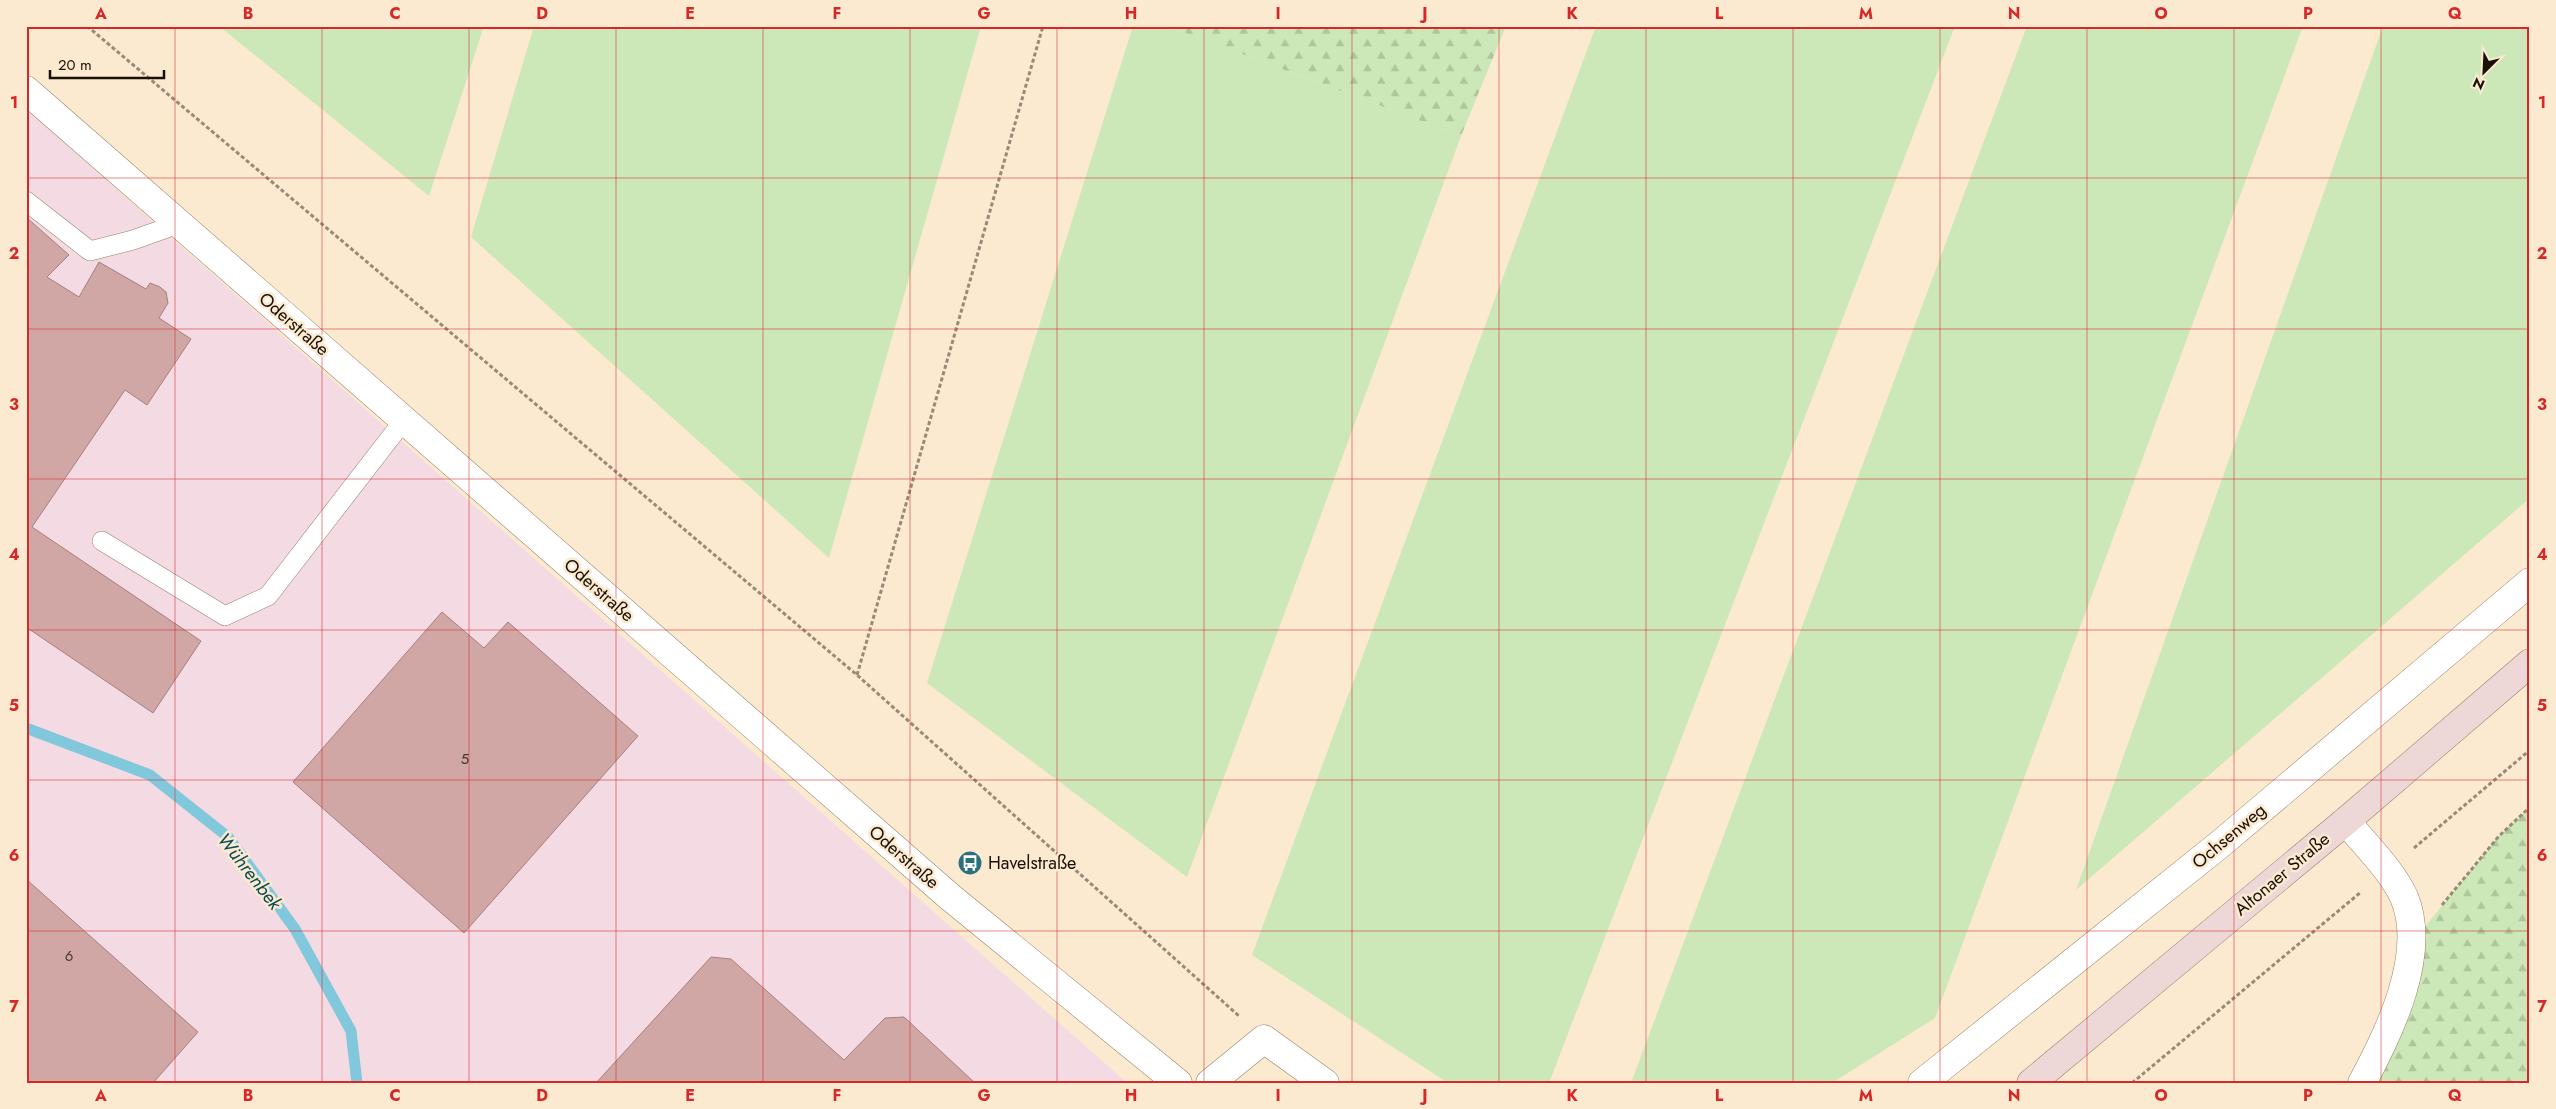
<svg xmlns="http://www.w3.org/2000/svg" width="2556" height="1109" font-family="Jost,sans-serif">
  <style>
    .industrial { fill: #f4dae2 }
    .green { fill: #cce8b8 }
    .forest { fill: url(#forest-firs) }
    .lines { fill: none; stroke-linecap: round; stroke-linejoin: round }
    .stream { stroke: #81c8dc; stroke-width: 11 }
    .building { fill: #d1a7a6; stroke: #a67f7e }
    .service-casing { stroke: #978265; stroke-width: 20 }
    .minor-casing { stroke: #978265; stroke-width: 29 }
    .secondary-casing { stroke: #978265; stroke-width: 29 }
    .path { stroke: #988a77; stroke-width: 3; stroke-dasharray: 4 2.5; stroke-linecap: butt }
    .service { stroke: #fff; stroke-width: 19 }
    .minor { stroke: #fff; stroke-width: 28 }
    .secondary { stroke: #edd7d7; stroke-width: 28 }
    .grid { fill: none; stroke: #d62828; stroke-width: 1; stroke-opacity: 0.55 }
    .labels { text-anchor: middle; stroke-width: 5; stroke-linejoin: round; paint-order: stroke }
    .number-label { font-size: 15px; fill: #47362e }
    .street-label { font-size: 18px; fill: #191106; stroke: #fbe9d0 }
    .poi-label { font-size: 18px; fill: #191106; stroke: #fbe9d0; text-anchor: start }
    .water-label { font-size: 19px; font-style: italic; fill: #094a58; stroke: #fbe9d0 }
    .neatline { fill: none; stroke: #d62828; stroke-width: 2 }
    .grid-label { font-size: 16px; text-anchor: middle; font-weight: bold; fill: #d62828 }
  </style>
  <defs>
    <pattern id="forest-firs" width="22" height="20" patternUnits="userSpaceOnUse" patternTransform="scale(1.25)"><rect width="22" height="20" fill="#cce8b8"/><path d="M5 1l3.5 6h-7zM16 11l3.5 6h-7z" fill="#afc69d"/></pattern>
  </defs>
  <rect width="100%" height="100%" fill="#fbe9d0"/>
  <path class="industrial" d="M 26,109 L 1127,1083 L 26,1083 Z"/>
  <path class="green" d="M 219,26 L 484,26 L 429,196 Z
    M 534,26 L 981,26 L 829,558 L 471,237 Z
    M 1133,26 L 1167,26 L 1461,136 L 1187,877 L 927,683 Z
    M 1596,26 L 1955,26 L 1549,1083 L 1448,1083 L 1252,955 Z
    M 2027,26 L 2303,26 L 1935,1018 L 1832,1083 L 1631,1083 Z
    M 2383,26 L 2530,26 L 2530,498 L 2076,890 Z"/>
  <path class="forest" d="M 1167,26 L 1506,26 L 1461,136 Z
    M 2530,807 L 2530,1083 L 2361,1083 L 2411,944 L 2499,836 Z"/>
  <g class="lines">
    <path class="stream" d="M 26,728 L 150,775 L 228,837 L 295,929 L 351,1031 L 357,1083"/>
  </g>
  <path class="building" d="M 26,217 L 69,255 L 47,277 L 79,297 L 99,262 L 146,289 L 150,283 L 160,287 L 166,292 L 168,303 L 159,318 L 191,339 L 147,405 L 125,390 L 32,527 L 201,641 L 153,713 L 26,627 Z
    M 442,612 L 484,648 L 508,622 L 638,736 L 464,933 L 293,782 Z
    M 26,879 L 198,1032 L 153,1083 L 26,1083 Z
    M 711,957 L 731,959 L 844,1060 L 885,1018 L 904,1017 L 975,1083 L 596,1083 Z"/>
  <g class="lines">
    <defs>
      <path id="service" d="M 26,201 L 90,251 L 133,240 L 178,224
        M 102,541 L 225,616 L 268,596 L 404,420"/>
      <path id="minor" d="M 26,90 L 950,897 L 1178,1083
        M 2346,821 C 2365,845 2391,869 2404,897 C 2428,954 2389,1033 2362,1083
        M 1210,1083 L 1264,1039 L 1325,1083
        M 1922,1083 L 2219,845 L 2530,582"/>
      <path id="secondary" d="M 2031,1083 L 2346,821 L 2530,663"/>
    </defs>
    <use href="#service" class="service-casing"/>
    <use href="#minor" class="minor-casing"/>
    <use href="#secondary" class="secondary-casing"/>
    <path class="path" d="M 87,26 L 857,675 L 1239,1016
      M 857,675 L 1043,26
      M 2414,848 L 2530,750
      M 2442,905 L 2499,836 L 2530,807
      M 2132,1083 L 2361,892"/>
    <use href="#service" class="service"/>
    <use href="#minor" class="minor"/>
    <use href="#secondary" class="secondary"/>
  </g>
  <path class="grid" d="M 175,26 L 175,1083M 322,26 L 322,1083M 469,26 L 469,1083M 616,26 L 616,1083M 763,26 L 763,1083M 910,26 L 910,1083M 1057,26 L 1057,1083M 1204,26 L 1204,1083M 1352,26 L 1352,1083M 1499,26 L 1499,1083M 1646,26 L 1646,1083M 1793,26 L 1793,1083M 1940,26 L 1940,1083M 2087,26 L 2087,1083M 2234,26 L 2234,1083M 2381,26 L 2381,1083M 26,178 L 2530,178M 26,329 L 2530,329M 26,479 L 2530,479M 26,630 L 2530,630M 26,780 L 2530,780M 26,931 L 2530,931"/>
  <defs>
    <symbol id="bus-disc" viewBox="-11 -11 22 22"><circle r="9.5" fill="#2b707f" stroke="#fbe9d0"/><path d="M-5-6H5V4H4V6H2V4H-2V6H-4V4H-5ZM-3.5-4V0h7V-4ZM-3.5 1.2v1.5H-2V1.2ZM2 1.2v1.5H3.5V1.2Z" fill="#fff"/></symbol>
  </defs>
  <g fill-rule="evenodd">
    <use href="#bus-disc" x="956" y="849" width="28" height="28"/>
  </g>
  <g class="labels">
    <g class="number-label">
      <text x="465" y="764">5</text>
      <text x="69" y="961">6</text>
    </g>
    <g class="street-label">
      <text transform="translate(294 324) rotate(41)" y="6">Oderstraße</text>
      <text transform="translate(599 590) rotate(41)" y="6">Oderstraße</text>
      <text transform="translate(2229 836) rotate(-40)" y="6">Ochsenweg</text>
      <text transform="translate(904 857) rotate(41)" y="6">Oderstraße</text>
      <text transform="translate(2282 874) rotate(-40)" y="6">Altonaer Straße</text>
    </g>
    <g class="poi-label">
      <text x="988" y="869">Havelstraße</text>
    </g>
    <g class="water-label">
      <text transform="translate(250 871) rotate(52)" y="7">Wührenbek</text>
    </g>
  </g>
  <rect width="2556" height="1109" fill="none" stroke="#fbe9d0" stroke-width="55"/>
  <g transform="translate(2484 72) rotate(204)" stroke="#fbe9d0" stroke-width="4" paint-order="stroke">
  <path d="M0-4L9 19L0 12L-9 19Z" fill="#191106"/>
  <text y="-8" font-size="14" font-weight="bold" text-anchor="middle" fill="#191106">N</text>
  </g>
  <path d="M50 70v8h114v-8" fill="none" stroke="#191106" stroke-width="2.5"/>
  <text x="58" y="70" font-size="15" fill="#191106" stroke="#fbe9d0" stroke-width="4" paint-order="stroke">20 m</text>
  <rect x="28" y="28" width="2500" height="1054" class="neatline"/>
  <g class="grid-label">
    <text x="101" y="19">A</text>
    <text x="248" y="19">B</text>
    <text x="395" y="19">C</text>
    <text x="542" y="19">D</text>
    <text x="690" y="19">E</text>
    <text x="837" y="19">F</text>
    <text x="984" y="19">G</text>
    <text x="1131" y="19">H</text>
    <text x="1278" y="19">I</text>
    <text x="1425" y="19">J</text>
    <text x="1572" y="19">K</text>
    <text x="1719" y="19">L</text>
    <text x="1866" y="19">M</text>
    <text x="2014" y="19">N</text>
    <text x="2161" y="19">O</text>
    <text x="2308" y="19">P</text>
    <text x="2455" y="19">Q</text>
    <text x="14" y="108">1</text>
    <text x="2542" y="108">1</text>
    <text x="14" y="259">2</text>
    <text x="2542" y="259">2</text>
    <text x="14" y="410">3</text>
    <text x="2542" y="410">3</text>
    <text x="14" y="560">4</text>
    <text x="2542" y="560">4</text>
    <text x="14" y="711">5</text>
    <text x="2542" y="711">5</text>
    <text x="14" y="861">6</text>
    <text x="2542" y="861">6</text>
    <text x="14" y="1012">7</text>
    <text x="2542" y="1012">7</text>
    <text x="101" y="1101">A</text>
    <text x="248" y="1101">B</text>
    <text x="395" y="1101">C</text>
    <text x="542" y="1101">D</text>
    <text x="690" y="1101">E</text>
    <text x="837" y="1101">F</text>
    <text x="984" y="1101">G</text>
    <text x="1131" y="1101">H</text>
    <text x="1278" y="1101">I</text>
    <text x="1425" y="1101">J</text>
    <text x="1572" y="1101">K</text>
    <text x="1719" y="1101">L</text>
    <text x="1866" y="1101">M</text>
    <text x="2014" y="1101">N</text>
    <text x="2161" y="1101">O</text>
    <text x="2308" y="1101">P</text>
    <text x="2455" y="1101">Q</text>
  </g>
</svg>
